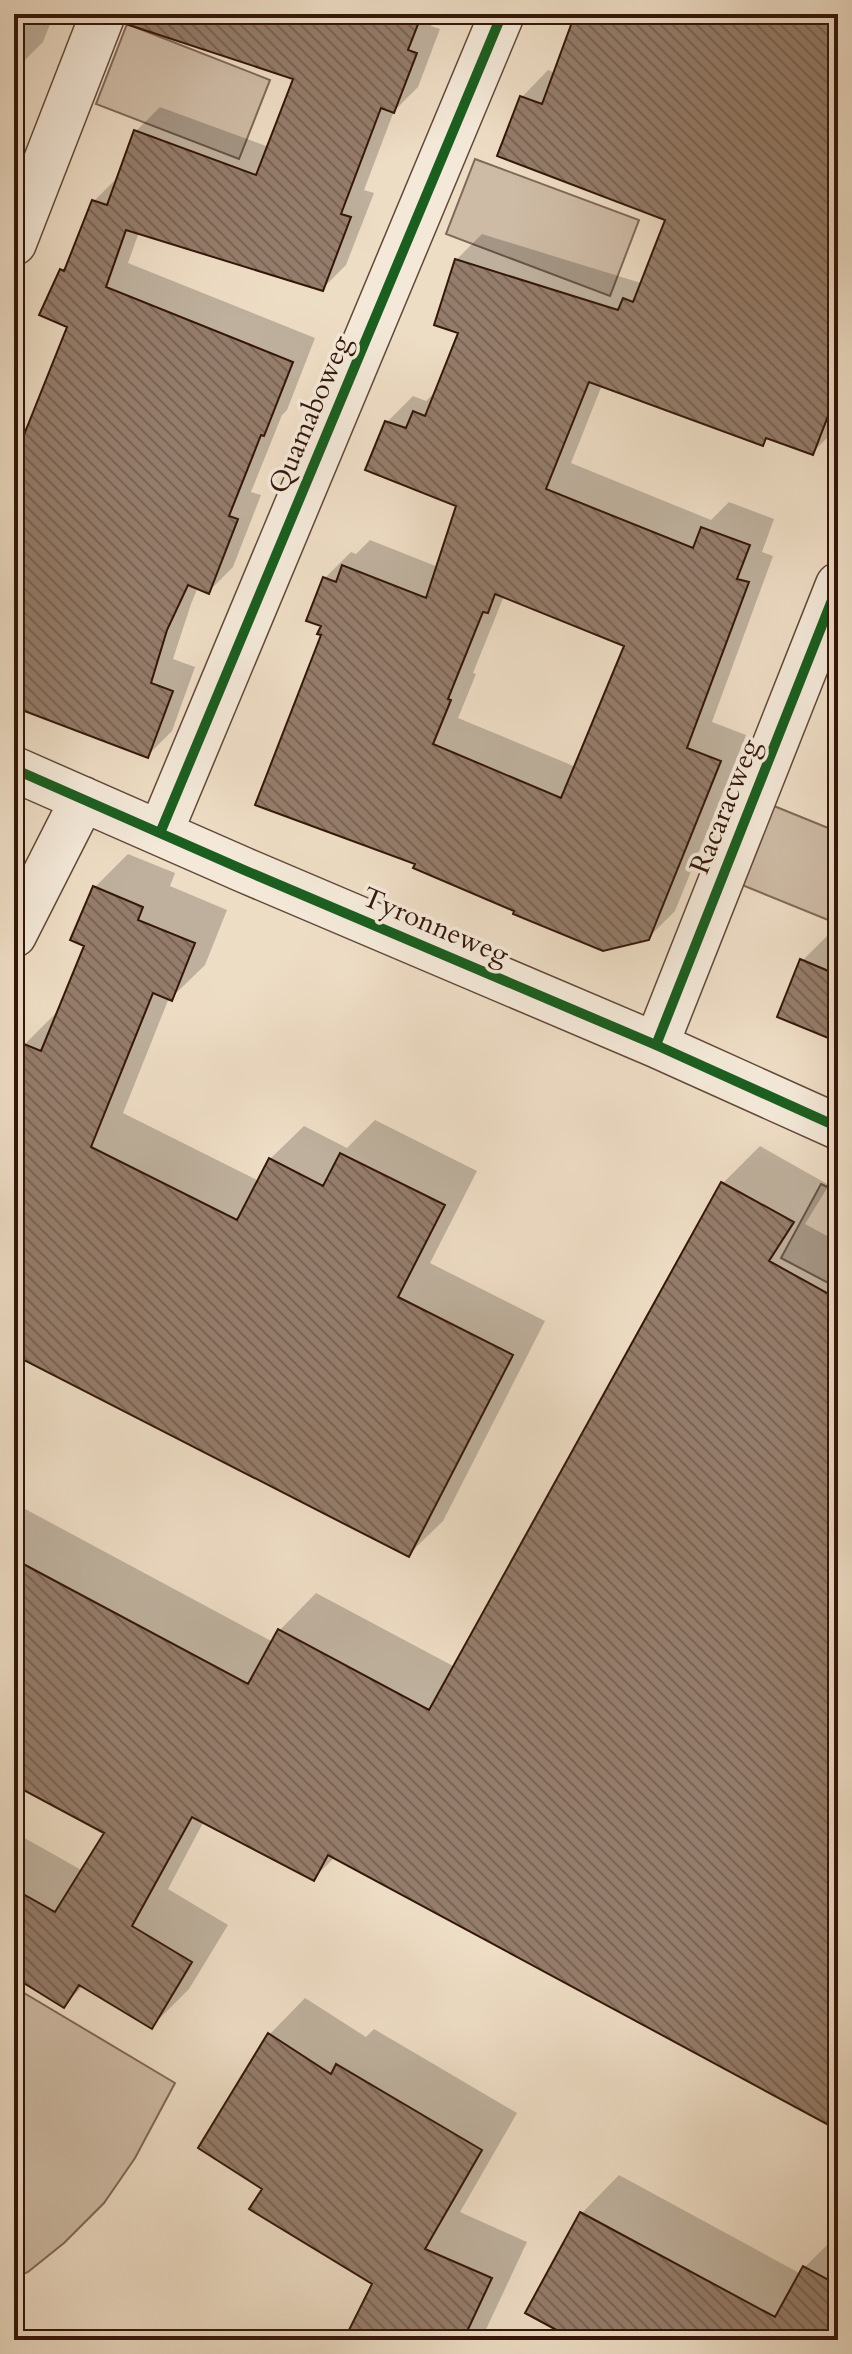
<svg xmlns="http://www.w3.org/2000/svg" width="852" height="2354" font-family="Cardo,serif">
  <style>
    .grass { fill: #cebba5; stroke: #816858; stroke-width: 2 }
    .shadow { fill: #0003; fill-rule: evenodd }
    .building { fill: url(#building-back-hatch); stroke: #34160a; stroke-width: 2; fill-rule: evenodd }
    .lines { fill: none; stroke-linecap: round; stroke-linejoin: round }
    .street-casing { stroke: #624839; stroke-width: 47 }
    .street { stroke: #f4e9d9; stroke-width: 44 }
    .cycleway-casing { stroke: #f4e9d9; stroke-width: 15 }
    .cycleway { stroke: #1b5e20; stroke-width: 10 }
    .labels { text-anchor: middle; stroke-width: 7; stroke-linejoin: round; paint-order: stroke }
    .street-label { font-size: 28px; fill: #34160a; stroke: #f4e9d9 }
  </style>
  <defs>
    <pattern id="building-back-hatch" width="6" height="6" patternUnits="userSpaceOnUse" patternTransform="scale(2)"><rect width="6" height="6" fill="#957d6b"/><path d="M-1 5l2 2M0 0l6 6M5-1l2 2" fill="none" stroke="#7a6556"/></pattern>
  </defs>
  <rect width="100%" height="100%" fill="#eeddc5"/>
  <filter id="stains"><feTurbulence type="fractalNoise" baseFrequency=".0025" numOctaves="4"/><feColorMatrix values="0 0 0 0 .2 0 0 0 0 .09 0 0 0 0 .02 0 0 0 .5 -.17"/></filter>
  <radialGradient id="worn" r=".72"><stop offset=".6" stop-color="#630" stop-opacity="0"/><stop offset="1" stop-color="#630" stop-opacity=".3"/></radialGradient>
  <path class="grass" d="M 127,24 L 270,80 L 239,159 L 96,104 Z
    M 475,159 L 639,220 L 610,296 L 446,234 Z
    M 774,806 L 838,832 L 838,924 L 742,885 Z
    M 821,1184 L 838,1192 L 838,1288 L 781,1258 Z
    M 14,1987 L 175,2083 L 135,2158 L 104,2203 L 64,2243 L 28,2272 L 14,2278 Z"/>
  <path class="shadow" d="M 14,14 L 54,14 L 43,42 L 17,68 L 14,75 Z
    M 174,14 L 435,14 L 431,26 L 440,29 L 418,87 L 394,111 L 364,190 L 374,193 L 346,265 L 322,289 L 139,232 L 128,263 L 315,338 L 287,410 L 282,415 L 251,492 L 261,495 L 233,567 L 209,591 L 198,587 L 191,604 L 173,659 L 195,667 L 172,731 L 148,755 L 14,705 L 14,439 L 32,421 L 69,326 L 62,270 L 69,263 L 94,201 L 118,177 L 136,131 L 160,107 L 269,147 L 295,78 Z
    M 577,14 L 838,14 L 838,427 L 813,452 L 769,437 L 762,444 L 602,385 L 571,463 L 711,520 L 729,502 L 774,519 L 762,552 L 773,556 L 712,722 L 746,735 L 675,911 L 648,938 L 517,910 L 418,863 L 323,634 L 325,578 L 351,552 L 356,554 L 370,540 L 438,567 L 459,505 L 387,422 L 413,396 L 426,401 L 438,389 L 460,331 L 456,260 L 482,234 L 641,283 L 668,219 L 499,155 L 522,97 L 548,70 L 555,73 ZM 504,596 L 626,644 L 576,767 L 458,718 L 476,674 L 473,673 Z
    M 14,824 L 20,826 L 14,842 Z
    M 128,854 L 175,873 L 170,886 L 227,910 L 205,965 L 171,998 L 169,998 L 123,1113 L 259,1181 L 270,1159 L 304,1126 L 347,1148 L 375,1120 L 477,1171 L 430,1263 L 545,1321 L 443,1521 L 409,1554 L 14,1353 L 14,1071 L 24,1045 L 58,1011 L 86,944 L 95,887 Z
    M 828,935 L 838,939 L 838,1040 L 802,961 Z
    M 760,1146 L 829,1185 L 805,1224 L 838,1242 L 838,2128 L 335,1857 L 313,1879 L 204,1821 L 168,1889 L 228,1925 L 189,1989 L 152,2026 L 84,1985 L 63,2006 L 14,1961 L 14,1832 L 83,1871 L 107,1832 L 14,1783 L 14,1503 L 273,1642 L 280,1630 L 316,1593 L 455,1667 L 723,1183 Z
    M 305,1998 L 366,2037 L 374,2029 L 517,2113 L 460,2212 L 527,2242 L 481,2340 L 347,2340 L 374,2283 L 265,2188 L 269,2035 Z
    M 619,2175 L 801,2274 L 805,2267 L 838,2234 L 838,2340 L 579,2340 L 528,2312 L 582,2213 Z"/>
  <path class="building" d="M 127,14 L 422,14 L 408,50 L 417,53 L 394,113 L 381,108 L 341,214 L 351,217 L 323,291 L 126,230 L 106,287 L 293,362 L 264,436 L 261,435 L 229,516 L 238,519 L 209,594 L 188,585 L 167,630 L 151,683 L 173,691 L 148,758 L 14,707 L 14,460 L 67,327 L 39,315 L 60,269 L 64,271 L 92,200 L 107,205 L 134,130 L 256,175 L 293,79 L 126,24 Z
    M 575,14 L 838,14 L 838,390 L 813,455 L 766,438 L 763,446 L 589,382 L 546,489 L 693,548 L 701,527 L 750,545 L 737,579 L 749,582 L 687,748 L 721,761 L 649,940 L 603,951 L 513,914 L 514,911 L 413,868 L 415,864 L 255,805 L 321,635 L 317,634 L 321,626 L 306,621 L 323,577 L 336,582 L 342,565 L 426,598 L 456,506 L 365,470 L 385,421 L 406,428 L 413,411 L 425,416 L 458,333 L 434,325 L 455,259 L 618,310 L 623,298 L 633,302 L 665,220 L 497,156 L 520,96 L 542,104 ZM 495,594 L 624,646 L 561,798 L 433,744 L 451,700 L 448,699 L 483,612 L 488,613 Z
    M 93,886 L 143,907 L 138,920 L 195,943 L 172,1001 L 153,993 L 91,1147 L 237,1220 L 269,1158 L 323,1186 L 340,1153 L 445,1205 L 398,1297 L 513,1355 L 409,1557 L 14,1355 L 14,1040 L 41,1051 L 84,946 L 70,940 Z
    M 800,959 L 838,975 L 838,1042 L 777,1017 Z
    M 721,1182 L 794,1222 L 769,1261 L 838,1299 L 838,2130 L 328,1855 L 314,1881 L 192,1817 L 132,1926 L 192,1962 L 152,2029 L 79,1985 L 64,2008 L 14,1977 L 14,1889 L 55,1912 L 104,1833 L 14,1785 L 14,1559 L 248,1684 L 278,1629 L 429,1710 Z
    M 268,2033 L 331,2074 L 336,2064 L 482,2150 L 425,2249 L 492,2278 L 463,2340 L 344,2340 L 372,2284 L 249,2209 L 262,2189 L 198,2148 Z
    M 580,2212 L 775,2317 L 803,2266 L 838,2285 L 838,2340 L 575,2340 L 525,2313 Z"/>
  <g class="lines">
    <defs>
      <path id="street" d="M 14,243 L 103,14
        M 14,769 L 244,870 L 656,1045 L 838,1127
        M 160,833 L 502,14
        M 14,935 L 83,799
        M 656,1045 L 838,585"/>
    </defs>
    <use href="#street" class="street-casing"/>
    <use href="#street" class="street"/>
    <defs>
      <path id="cycleway" d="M 14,769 L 244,870 L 656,1045 L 838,1127
        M 160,833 L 502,14
        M 656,1045 L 838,585"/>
    </defs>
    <use href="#cycleway" class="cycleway-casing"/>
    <use href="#cycleway" class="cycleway"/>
  </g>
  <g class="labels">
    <g class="street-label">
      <text transform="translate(309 414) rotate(-67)" y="10">Quamaboweg</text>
      <text transform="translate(724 806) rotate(-68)" y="10">Racaracweg</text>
      <text transform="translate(436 925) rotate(23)" y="10">Tyronneweg</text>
    </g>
  </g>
  <rect width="852" height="2354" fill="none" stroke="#eeddc5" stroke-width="48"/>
  <rect x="16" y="16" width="820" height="2322" fill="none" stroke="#34160a" stroke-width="4"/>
  <rect x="24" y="24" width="804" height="2306" fill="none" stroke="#34160a" stroke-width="2"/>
  <rect width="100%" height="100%" filter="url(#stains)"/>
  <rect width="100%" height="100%" fill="url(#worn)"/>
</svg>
